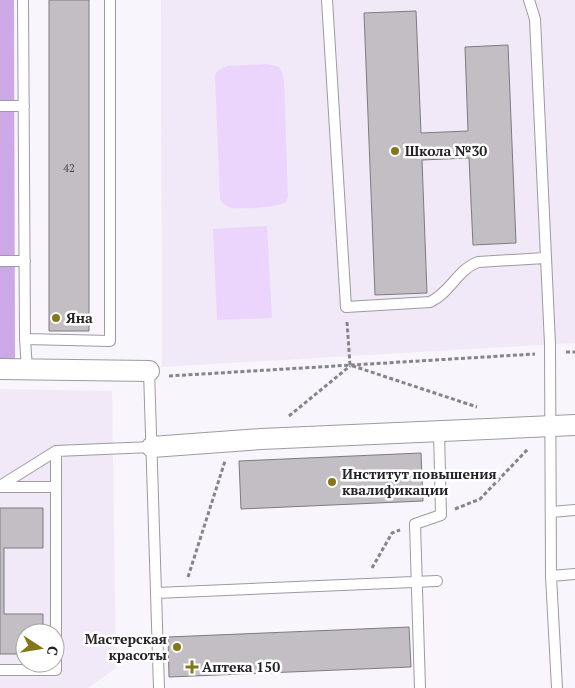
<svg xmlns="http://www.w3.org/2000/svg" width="575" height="688" font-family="'PT Serif',serif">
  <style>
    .built { fill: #f1e9f7; fill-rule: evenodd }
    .green { fill: #ebd5fc }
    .forest { fill: #cca8e6 }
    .building { fill: #c2bec4; stroke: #7d7a80 }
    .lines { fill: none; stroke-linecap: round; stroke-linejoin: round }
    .service-casing { stroke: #9e9aa0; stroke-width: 12 }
    .minor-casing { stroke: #9e9aa0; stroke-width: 22 }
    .path { stroke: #878489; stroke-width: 3; stroke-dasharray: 4 2.5; stroke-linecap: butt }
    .service { stroke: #fff; stroke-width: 10 }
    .minor { stroke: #fff; stroke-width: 20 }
    .poi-dot { fill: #84771a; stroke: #fff; stroke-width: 2 }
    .labels { text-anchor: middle; stroke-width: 5; stroke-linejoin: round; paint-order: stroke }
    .number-label { font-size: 11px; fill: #4b484c }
    .poi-label { font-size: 14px; font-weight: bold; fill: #232124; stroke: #fff; text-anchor: start }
  </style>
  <rect width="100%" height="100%" fill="#f9f5fc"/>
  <path class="built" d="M 161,0 L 575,0 L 575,343 L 162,367 Z
    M 0,389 L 112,391 L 116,668 L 88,688 L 0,688 ZM 25,633 L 55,633 L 55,663 L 25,663 Z"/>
  <path class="green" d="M 267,64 L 279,67 L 282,73 L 284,80 L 288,197 L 286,202 C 275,208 246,209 233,208 C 227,207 223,204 220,199 L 215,76 L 217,71 L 227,66 Z
    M 267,226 L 272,318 L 217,320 L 213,229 Z"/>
  <path class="forest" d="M 0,0 L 14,0 L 15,359 L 0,359 Z"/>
  <path class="building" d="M 49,0 L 89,0 L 89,331 L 49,331 Z
    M 416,11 L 421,133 L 468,131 L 465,47 L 508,45 L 516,243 L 473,245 L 469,158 L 422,160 L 427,293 L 375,295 L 364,13 Z
    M 421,453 L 423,501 L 241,509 L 239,461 Z
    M 0,508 L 43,508 L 43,548 L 4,548 L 4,614 L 43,614 L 43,633 L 25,633 L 25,654 L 0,654 Z
    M 409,627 L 411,667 L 169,677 L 168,637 Z"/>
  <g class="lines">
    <defs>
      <path id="service" d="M 23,0 L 25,339 L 27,369
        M 327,0 L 346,307 L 430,302 C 451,292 457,270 478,262 L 545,258
        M 529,0 L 535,19 L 550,344 L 551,576
        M 0,106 L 24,106
        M 0,261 L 25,261
        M 25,339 L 110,341 L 110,0
        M 149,371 L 159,688
        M 0,486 L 56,451 L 152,447
        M 0,487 L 56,487
        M 551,512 L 575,510
        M 156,593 L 437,581
        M 0,670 L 56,670 L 56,451
        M 420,688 L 415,524 L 441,515 L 439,431
        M 557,688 L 551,576 L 575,574"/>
      <path id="minor" d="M 0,369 L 149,371
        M 152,447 L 261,439 L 575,425"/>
    </defs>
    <use href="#service" class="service-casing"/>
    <use href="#minor" class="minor-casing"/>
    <path class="path" d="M 347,322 L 350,365 L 477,407
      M 566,352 L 575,352
      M 169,376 L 535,354
      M 289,416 L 350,366
      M 455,509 L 480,499 L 528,449
      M 372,568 L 392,533 L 400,530
      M 188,577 L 225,461"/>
    <use href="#service" class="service"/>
    <use href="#minor" class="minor"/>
  </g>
  <g class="poi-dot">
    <circle cx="395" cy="151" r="5"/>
    <circle cx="56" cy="318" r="5"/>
    <circle cx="332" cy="482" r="5"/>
    <circle cx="177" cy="647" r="5"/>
    <path d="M189.5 659.5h5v5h5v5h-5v5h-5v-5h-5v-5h5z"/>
  </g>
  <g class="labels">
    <g class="number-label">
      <text x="69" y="172">42</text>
    </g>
    <g class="poi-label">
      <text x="405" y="156">Школа №30</text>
      <text x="66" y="323">Яна</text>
      <text x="342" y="479">Институт повышения<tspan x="342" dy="16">квалификации</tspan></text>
      <text x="167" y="644" text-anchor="end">Мастерская<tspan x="167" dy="16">красоты</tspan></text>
      <text x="202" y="672">Аптека 150</text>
    </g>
  </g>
  <g transform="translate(40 648) rotate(102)"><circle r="24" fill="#ffffff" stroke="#a7a6a7"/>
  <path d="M0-4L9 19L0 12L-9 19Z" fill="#84771a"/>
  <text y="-8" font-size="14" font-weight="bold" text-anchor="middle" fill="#232124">С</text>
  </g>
</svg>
